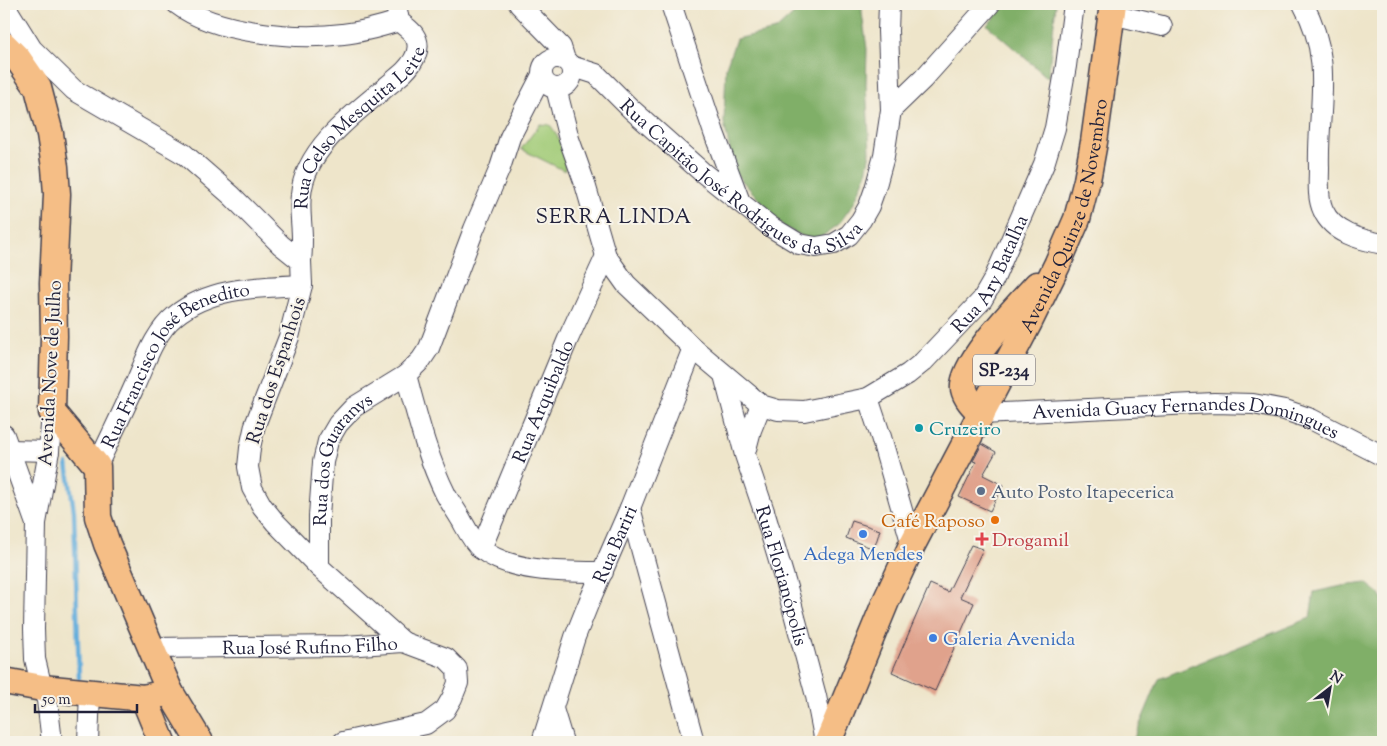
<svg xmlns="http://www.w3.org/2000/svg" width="1387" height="746" font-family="'Sorts Mill Goudy',serif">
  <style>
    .green { fill: #a1cb77; stroke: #627659 }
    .forest { fill: #80af68; stroke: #516852 }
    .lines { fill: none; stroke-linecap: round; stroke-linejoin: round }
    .stream { stroke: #64addc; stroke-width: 4.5 }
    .building { fill: #e0a28c }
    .minor-casing { stroke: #413f50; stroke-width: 22 }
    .major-casing { stroke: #413f50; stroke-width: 29 }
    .minor { stroke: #fff; stroke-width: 20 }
    .major { stroke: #f5be86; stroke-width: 26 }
    .culture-dot { fill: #0f9aa8; stroke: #f7f3e8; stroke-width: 2 }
    .service-dot { fill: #5c6f8a; stroke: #f7f3e8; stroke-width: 2 }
    .food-dot { fill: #e8710a; stroke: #f7f3e8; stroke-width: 2 }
    .shop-dot { fill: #3f7fe0; stroke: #f7f3e8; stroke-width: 2 }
    .health-dot { fill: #e0444e; stroke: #f7f3e8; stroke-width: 2 }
    .labels { text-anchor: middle; stroke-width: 4; stroke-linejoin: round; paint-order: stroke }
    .shield { fill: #f7f3e8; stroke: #62616f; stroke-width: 1 }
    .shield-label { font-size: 18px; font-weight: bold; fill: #22223b }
    .street-label { font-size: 19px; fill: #22223b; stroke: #f7f3e8 }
    .culture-label { font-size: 19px; fill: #0d838f; stroke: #f7f3e8; text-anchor: start }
    .service-label { font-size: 19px; fill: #4e5e75; stroke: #f7f3e8; text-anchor: start }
    .food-label { font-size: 19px; fill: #c56008; stroke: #f7f3e8; text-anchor: end }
    .health-label { font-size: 19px; fill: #be3a42; stroke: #f7f3e8; text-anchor: start }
    .shop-label { font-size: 19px; fill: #366cbe; stroke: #f7f3e8 }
    .quarter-label { font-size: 21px; letter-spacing: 1px; fill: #22223b; stroke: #f7f3e8 }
  </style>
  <rect width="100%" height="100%" fill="#f7f3e8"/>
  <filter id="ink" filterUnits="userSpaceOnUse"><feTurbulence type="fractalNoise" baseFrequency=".02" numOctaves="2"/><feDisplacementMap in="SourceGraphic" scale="10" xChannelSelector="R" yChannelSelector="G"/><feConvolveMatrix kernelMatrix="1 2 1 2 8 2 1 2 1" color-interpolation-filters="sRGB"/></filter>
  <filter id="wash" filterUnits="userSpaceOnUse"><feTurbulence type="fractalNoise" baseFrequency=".0096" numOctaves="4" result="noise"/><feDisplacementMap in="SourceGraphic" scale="20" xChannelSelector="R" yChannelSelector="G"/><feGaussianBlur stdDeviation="1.12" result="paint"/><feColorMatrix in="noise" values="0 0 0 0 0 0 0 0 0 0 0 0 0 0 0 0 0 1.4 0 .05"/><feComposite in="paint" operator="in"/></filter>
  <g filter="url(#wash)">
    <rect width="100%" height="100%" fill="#eee5ca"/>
    <path class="green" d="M 540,124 L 550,125 C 560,137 566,155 565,171 L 521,149 Z"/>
    <path class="forest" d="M 798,4 L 862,4 L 862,13 L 867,49 L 866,85 L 870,152 L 866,174 L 854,203 L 838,225 L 814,242 L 784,227 L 735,173 L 724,123 L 726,67 L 736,39 L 776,30 L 799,9 Z
      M 1007,4 L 1056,4 L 1048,78 L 987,25 Z
      M 1366,583 L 1380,594 L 1383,600 L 1383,742 L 1129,742 L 1135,736 L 1159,679 L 1310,618 L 1314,592 L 1342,586 Z"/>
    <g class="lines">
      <path class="stream" d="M 67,464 L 74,511 L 79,678"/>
    </g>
    <g id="blocks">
      <path class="building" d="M 982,444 L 996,452 L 983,475 L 1003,485 L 990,511 L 959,497 L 976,462 L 973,461 Z
        M 852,521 L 880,530 L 874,549 L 846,538 Z
        M 971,545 L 983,549 L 960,597 L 974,603 L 935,691 L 892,672 L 930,584 L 948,592 Z"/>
    </g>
  </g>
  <g filter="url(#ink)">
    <use href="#blocks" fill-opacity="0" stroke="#413f50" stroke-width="1"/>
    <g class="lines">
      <defs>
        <g id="minor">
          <path d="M 4,4 L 32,49 L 74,90 L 184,154 L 231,195 L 281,245 L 301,261 L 302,285 L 289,337 L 255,425 L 250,448 L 248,467 L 252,488 L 262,506 L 275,522 L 319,567 L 403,642"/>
          <path d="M 177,4 C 215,33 296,40 343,34 C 362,32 380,27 399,21"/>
          <path d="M 519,4 L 561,47 L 565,60"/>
          <path d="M 671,4 L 714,133 L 740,202"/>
          <path d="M 889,4 L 888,31 L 891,110"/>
          <path d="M 1303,4 C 1335,62 1317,107 1319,168 C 1319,181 1317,197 1323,210 C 1333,233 1361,240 1383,244"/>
          <path d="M 1112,14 L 1162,26"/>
          <circle cx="557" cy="73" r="15"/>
          <path id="s1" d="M 571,66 L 596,74 L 631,109 L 702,172 L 771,227 L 799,244 L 816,247 L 834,244 L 849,235 L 861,220 L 869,206 L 875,189 L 884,156 L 891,110 L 923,79 L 990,4"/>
          <path d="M 542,75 L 510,137 L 500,168 L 474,229 L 429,348 L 421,360 L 406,375 C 417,415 427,457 446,495 C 451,504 457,512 462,521 C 467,530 473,542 481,549 C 511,573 566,572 603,572"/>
          <path id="s2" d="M 556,88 L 569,139 L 585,184 L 606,256 L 626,284 L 693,348 L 761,405 L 778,410 L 804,411 L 868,398 L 908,374 L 923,362 L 982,300 L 994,279 L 1044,164 L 1055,128 L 1066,66 L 1074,4"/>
          <path id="s3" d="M 301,261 C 302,253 302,245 302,238 C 302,224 299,209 301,195 C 305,143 368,104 404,72 C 413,63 423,48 414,35 C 411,30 403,25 399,21 L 396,4"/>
          <path id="s4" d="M 724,375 L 745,455 L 764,511 L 788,591 L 816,696 L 825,742"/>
          <path d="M 868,398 L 881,437 L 912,545"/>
          <path d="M 52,412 L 49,451 L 36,523 L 34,629 L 35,659 L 42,688 L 47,700 L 52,742"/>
          <path id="s5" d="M 982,414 L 1214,403 L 1253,404 L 1285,410 L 1311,419 L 1383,456"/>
          <path d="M 4,435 L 35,521"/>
          <path d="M 9,450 L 49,451"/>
          <path d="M 745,453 L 751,430 L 761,405"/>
          <path id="s6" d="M 97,466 C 109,440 122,414 134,387 C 145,363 154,333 175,316 C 210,287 260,287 302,285"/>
          <path d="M 630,508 L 694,742"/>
          <path id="s7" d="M 481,549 L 568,339 L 606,256"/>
          <path id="s8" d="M 319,567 L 319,516 L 323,462 L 328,441 L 338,424 L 354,407 L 406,375"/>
          <path id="s9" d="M 151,648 L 345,646 L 403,642 L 446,658 L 457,669 L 458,683 L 452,698 L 445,710 L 426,724 L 343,742"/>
          <path d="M 553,709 L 563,742"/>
          <path d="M 88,742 L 90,693"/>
          <path id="s10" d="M 542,742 L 575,637 L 589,602 L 630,508 L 693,348"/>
        </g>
        <g id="major">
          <path d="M 4,45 L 18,59 L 38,88 L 50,134 L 55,167 L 57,194 L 53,283 L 54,336 L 52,412 L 97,466 L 98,517 L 107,544 L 170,692 L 200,742"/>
          <path d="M 982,414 C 975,407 966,399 964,389 C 960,364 1020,304 1037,285"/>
          <path d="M 4,681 L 42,688 L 144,698 L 170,692"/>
          <path d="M 144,698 L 162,742"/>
          <path id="s11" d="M 828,742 L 886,601 L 912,545 L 1028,324 L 1057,265 L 1077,219 L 1087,180 L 1094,142 L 1113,4"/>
        </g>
      </defs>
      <use href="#minor" class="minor-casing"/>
      <use href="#major" class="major-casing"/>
      <use href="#minor" class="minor"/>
      <use href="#major" class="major"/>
    </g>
  </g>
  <circle class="culture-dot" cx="919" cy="428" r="5"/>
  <circle class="service-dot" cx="981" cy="491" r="5"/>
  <circle class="food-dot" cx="995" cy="520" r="5"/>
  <g class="shop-dot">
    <circle cx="863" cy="534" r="5"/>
    <circle cx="933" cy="638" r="5"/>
  </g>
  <path class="health-dot" d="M979.5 531.5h5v5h5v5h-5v5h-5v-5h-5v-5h5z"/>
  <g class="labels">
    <rect class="shield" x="973" y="354.5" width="62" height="31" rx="4"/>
    <g class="shield-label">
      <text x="1004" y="376">SP-234</text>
    </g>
    <g class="street-label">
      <text dy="7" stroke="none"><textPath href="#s3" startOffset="156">Rua Celso Mesquita Leite</textPath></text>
      <text dy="7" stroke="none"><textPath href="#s1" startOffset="212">Rua Capitão José Rodrigues da Silva</textPath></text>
      <text dy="7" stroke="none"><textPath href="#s11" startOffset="579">Avenida Quinze de Novembro</textPath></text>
      <text dy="7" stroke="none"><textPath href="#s2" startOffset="678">Rua Ary Batalha</textPath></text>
      <text transform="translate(275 370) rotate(-72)" y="7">Rua dos Espanhois</text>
      <text dy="7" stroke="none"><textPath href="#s6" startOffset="136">Rua Francisco José Benedito</textPath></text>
      <text transform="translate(49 373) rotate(-87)" y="7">Avenida Nove de Julho</text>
      <text dy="7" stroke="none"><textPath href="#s7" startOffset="160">Rua Arquibaldo</textPath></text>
      <text dy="7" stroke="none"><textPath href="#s5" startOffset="206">Avenida Guacy Fernandes Domingues</textPath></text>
      <text dy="7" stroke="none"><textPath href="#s8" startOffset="115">Rua dos Guaranys</textPath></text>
      <text dy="7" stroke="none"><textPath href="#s10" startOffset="211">Rua Bariri</textPath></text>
      <text dy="7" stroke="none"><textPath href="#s4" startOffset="209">Rua Florianópolis</textPath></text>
      <text dy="7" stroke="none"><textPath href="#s9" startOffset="159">Rua José Rufino Filho</textPath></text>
    </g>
    <g class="culture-label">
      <text x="929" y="435">Cruzeiro</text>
    </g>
    <g class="service-label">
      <text x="991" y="498">Auto Posto Itapecerica</text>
    </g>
    <g class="food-label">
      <text x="985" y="527">Café Raposo</text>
    </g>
    <g class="health-label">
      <text x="992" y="546">Drogamil</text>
    </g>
    <g class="shop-label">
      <text x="863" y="560">Adega Mendes</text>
      <text x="943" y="645" text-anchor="start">Galeria Avenida</text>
    </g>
    <g class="quarter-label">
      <text x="614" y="223">SERRA LINDA</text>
    </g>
  </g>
  <rect width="1387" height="746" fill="none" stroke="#f7f3e8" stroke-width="20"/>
  <g transform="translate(1330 688) rotate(31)" stroke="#f7f3e8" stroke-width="4" paint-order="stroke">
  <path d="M0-4L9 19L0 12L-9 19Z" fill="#22223b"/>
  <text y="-8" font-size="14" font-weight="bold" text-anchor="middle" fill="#22223b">N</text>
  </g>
  <path d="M35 704v8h102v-8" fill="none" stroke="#22223b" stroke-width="2.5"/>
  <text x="42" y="704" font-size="15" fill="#22223b" stroke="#f7f3e8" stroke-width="4" paint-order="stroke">50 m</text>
</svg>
